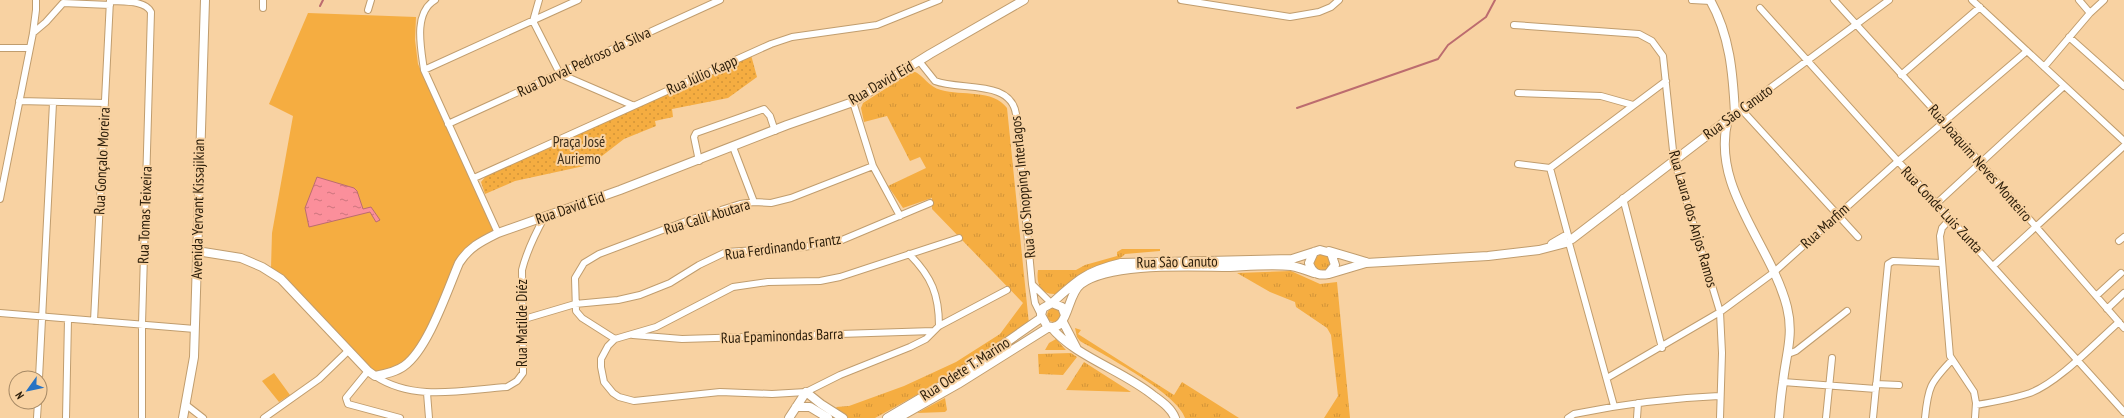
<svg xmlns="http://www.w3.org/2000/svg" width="2124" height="418" font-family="'PT Sans Narrow',sans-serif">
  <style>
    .grass { fill: url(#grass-tufts) }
    .park { fill: url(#park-dots) }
    .pitch { fill: #f5ad41 }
    .water { fill: url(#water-ripples); stroke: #bc6c6f }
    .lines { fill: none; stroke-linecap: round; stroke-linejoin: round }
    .stream { stroke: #bc6c6f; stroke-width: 2 }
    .street-casing { stroke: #c09d6e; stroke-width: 8 }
    .secondary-casing { stroke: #c09d6e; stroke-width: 10 }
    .street { stroke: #fff; stroke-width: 6 }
    .secondary { stroke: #fff; stroke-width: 8 }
    .labels { text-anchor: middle; stroke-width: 4; stroke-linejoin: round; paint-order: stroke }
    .street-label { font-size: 15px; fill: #2a1c09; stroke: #f8d2a2 }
    .park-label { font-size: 15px; fill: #3d2e1b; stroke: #f8d2a2 }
  </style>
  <defs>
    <pattern id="grass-tufts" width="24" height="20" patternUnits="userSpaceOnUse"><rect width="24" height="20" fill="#f5ad41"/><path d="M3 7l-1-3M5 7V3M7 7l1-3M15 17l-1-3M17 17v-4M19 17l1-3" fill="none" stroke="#d29438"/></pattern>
    <pattern id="park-dots" width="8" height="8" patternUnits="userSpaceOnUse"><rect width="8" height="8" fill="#f5ad41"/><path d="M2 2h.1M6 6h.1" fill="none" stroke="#d29438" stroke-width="1.8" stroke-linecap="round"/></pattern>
    <pattern id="water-ripples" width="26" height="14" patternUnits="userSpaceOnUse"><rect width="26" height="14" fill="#fb8f9b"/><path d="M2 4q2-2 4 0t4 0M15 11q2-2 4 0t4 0" fill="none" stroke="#cb747d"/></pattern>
  </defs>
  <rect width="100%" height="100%" fill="#f8d2a2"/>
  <path class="grass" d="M 913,71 C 924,75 928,87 941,90 C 962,96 993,89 1007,108 L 1029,324 L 953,375 L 875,418 L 847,418 L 839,412 L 836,407 L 849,406 L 904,386 L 956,362 L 1000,334 L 1023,303 L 932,209 L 932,198 L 903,208 L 888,186 L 926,168 L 920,157 L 910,161 L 887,116 L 864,122 L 861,108 L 863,103 Z
    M 1122,249 L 1160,249 L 1160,251 L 1125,254 C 1117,263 1105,263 1093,267 C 1078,273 1069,286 1055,294 C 1040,294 1036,283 1038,270 L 1076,270 L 1085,265 L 1117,256 L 1117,252 Z
    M1314 263a9 9 0 1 1 18 0a9 9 0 1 1-18 0Z
    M 1291,271 L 1320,284 L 1337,282 L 1350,418 L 1324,418 L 1338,396 L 1331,335 L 1327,328 L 1296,307 L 1295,302 L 1270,292 L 1237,273 Z
    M1047 315a7 7 0 1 1 14 0a7 7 0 1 1-14 0Z
    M 1075,328 L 1081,330 L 1078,334 L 1174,395 L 1182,382 L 1239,418 L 1185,418 C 1178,394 1104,355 1080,341 L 1077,337 Z
    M 1056,339 L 1066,350 L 1045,350 L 1049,343 Z
    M 1071,353 L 1077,357 L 1063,375 L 1039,374 L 1038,354 Z
    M 1084,362 L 1131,392 L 1066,390 Z
    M 945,398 L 947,410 L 945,412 L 917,413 Z"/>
  <path class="park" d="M 751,55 L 757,77 L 728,98 L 672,109 L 673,117 L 655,121 L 656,126 L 624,139 L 598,159 L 584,166 L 515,181 L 485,194 L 481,182 L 486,176 Z"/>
  <path class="pitch" d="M 308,13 L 416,17 L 415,40 L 418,64 L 494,230 L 469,247 L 428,340 L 395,371 L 376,373 C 340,339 310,297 271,268 L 272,233 L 293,116 L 269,104 Z
    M 274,373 L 290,395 L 279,402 L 262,381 Z"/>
  <path class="water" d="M 317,177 L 354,188 L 357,191 L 363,209 L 371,207 L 380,220 L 376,222 L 370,212 L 309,227 L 305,208 Z"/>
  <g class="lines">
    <path class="stream" d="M 320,6 L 323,0
      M 1297,108 L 1438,59 L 1448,45 L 1486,17 L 1495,0"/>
    <defs>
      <path id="street" d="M 435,0 C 413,13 421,48 424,70 L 498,233
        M 539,0 L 533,21 L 560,74 L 632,105
        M 1181,0 L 1290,17 L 1319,12 L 1331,7 L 1339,0
        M 1692,0 L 1711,1
        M 1834,0 L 1944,121 L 2124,328
        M 1972,0 L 2124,141
        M 2079,0 L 2090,13
        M 110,1 C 123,2 145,0 151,12 L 142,324 L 142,418
        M 263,8 L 263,0
        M 1760,8 L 2124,412
        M 368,10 L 371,0
        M 1514,25 L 1639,34 L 1652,41 L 1663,56 L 1674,160 L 1720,312 L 1722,353 L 1720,418
        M 33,33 L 46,22 L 63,3 L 110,5
        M 2069,37 L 2124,86
        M 0,48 L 29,48
        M 919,61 L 935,81 C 960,91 1011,79 1016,114 L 1032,284 L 1035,303 L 1041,315
        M 2044,67 L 2090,13 L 2104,0
        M 424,70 L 578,0
        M 1901,75 L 1980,7
        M 1518,93 L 1601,96 L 1633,105
        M 19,101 L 105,103
        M 853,102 L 873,166 L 900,216
        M 1741,109 L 1858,237
        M 1735,114 L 1889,0
        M 448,124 L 720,0
        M 733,147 L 754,202
        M 699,161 L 694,137 L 696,133 L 764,109 L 770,116 L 775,131
        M 1518,164 L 1550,168
        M 1550,168 L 1666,81
        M 1550,168 L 1568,235
        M 474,178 L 771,44 L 792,37 L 877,25 L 939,0
        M 1623,198 L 1662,348
        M 0,199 L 33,33 L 36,10 L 36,0
        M 1936,204 L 2064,86
        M 1950,219 L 1942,228 L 1940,236 L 1950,356 L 1974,392 L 1976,403 L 1975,418
        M 959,238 L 840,277 L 820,281 L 768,282 L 733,287 L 656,327 L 615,339 L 608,346 L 601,359 L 601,367 L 604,382 L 613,393 L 619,397 L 634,401 L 720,392 L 772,394 L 806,392 L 840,375 L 910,347 L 926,339 L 939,326 L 1007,290
        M 2119,241 L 2124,237
        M 1569,243 L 1614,406
        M 909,254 C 932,277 939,295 939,326
        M 1993,266 L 2124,146
        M 1033,285 L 1051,303
        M 2096,296 L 2121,273
        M 2107,309 L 2124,293
        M 0,313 L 195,329
        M 521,320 L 575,304 L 618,300 L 640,295 L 670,283 L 699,265 L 726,252 L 804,247 L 842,240 L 930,203
        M 94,321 L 110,0
        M 633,335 L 682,339 L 933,331
        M 615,339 L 582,318 L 576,311 L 575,278 L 584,263 L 599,254 L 689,220 L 740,204 L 754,202 L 771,203 L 791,198 L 873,166
        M 1788,354 L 1796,351 L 1847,311
        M 368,371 L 346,398 L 348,404 L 400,418
        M 375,376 C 414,402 463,390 507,387 L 517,381 L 523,373 L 522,270 C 527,250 535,234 545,216
        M 39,378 L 53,103
        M 1607,378 L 1720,312 L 1773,273 L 1897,162 L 2027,51
        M 1783,382 L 1876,389
        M 1876,384 L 1899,385
        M 427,393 L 429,418
        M 185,404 L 203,418
        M 1976,405 C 1994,402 2012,399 2030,393 C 2059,382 2095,343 2119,322
        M 37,418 L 38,402
        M 66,418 L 68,319
        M 264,418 L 319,379 L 349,350
        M 1568,418 L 1574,414 C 1623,404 1670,398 1719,396
        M 1637,418 L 1638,403
        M 1826,418 L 1832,358
        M 1873,418 L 1888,264 L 1893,261 L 1941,263
        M 1925,418 C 1928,387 1930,383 1952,360"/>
      <path id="secondary" d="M 1728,119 C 1710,187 1771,244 1787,307 C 1794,335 1786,354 1783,382 C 1781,394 1780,406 1779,418
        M 1572,239 L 1735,114 C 1733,74 1730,35 1710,0
        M 1552,244 L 1564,237
        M 197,251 L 241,258 L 262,267 L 281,279 L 368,371 L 375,376 C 385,374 396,372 404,366 C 428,349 447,291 459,263 C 469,247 482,241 498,233 L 620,190 L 787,125 L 853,102 L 930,54 L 1024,0
        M 1329,251 L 1366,262
        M 1329,274 L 1366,263 L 1488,256 L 1539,250 L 1566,243
        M 1052,303 C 1077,280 1087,271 1121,263 L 1292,259 L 1320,250 L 1331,253 L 1335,265 L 1328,274 C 1318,276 1312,273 1309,263 L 1314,252
        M 1065,315 L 1062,307 L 1052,303 L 1043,308 L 1041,315 L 1047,326 C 1069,334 1066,295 1081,284 C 1111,262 1192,267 1230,267 C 1250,266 1271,264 1291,266 C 1298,267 1306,270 1314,273
        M 1063,322 L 1077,349
        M 1051,327 C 1074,356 1124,371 1154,396 C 1162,402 1171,408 1175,418
        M 796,407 L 810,407 L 828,418
        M 183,418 L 194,357 L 205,0
        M 789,418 L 806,392 L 821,404 L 843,418
        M 887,418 L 958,376 L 1041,318
        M 898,418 L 958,384 L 1049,327"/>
    </defs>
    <use href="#street" class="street-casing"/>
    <use href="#secondary" class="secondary-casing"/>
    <use href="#street" class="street"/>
    <use href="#secondary" class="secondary"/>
  </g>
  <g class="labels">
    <g class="street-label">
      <text transform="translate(584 62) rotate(-25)" y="5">Rua Durval Pedroso da Silva</text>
      <text transform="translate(702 75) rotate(-24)" y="5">Rua Júlio Kapp</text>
      <text transform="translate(881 83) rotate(-30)" y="5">Rua David Eid</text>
      <text transform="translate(1738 112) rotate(-36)" y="5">Rua São Canuto</text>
      <text transform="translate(102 161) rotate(-87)" y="5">Rua Gonçalo Moreira</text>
      <text transform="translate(1980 163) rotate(49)" y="5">Rua Joaquim Neves Monteiro</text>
      <text transform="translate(1023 187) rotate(-96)" y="5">Rua do Shopping Interlagos</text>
      <text transform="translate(570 208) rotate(-19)" y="5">Rua David Eid</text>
      <text transform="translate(198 209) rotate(-89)" y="5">Avenida Yervant Kissajikian</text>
      <text transform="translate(1942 210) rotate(47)" y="5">Rua Conde Luis Zunta</text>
      <text transform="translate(145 215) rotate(-88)" y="5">Rua Tomas Teixeira</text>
      <text transform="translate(707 217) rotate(-17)" y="5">Rua Calil Abutara</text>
      <text transform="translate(1693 219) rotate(74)" y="5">Rua Laura dos Anjos Ramos</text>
      <text transform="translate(1825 226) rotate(-42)" y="5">Rua Marfim</text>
      <text transform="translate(783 247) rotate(-8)" y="5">Rua Ferdinando Frantz</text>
      <text transform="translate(1177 262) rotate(-1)" y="5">Rua São Canuto</text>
      <text transform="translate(522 323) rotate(-90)" y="5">Rua Matilde Diéz</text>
      <text transform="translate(782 336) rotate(-2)" y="5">Rua Epaminondas Barra</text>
      <text transform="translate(965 369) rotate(-33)" y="5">Rua Odete T. Marino</text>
    </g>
    <g class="park-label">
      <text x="579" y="147">Praça José<tspan x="579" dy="17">Auriemo</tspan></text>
    </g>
  </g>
  <g transform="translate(28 390) rotate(237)"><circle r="19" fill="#f8d2a2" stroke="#a68965"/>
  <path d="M0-3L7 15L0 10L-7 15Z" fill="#2873c3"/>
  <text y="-6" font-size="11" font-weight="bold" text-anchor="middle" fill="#2a1c09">N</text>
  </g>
</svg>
